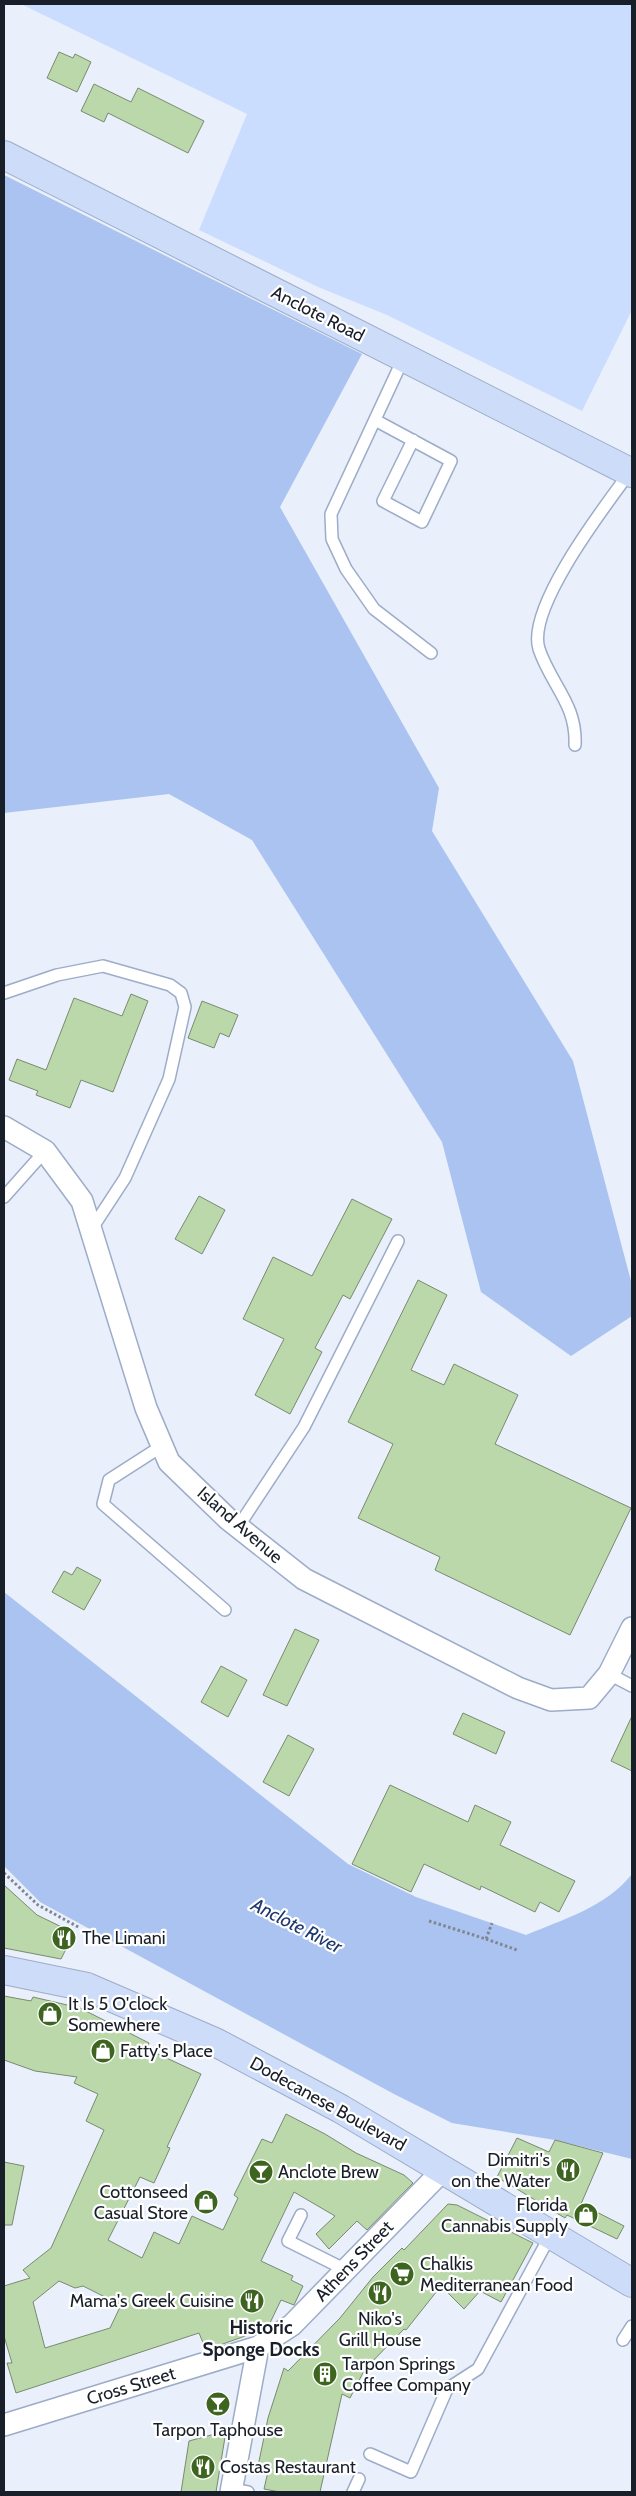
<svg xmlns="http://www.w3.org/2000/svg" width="636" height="2496" font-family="Cabin,sans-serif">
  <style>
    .green { fill: #cbddfe }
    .water { fill: #aac3f0 }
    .building { fill: #bbd8aa; stroke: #798a70; fill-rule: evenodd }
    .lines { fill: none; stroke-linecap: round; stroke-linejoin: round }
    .lane-casing { stroke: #9dacc8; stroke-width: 14 }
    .street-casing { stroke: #9dacc8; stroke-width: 24 }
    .secondary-casing { stroke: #9dacc8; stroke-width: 30 }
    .path { stroke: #808691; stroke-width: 3; stroke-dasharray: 2.5 2.5; stroke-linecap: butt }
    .lane { stroke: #fff; stroke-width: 11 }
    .street { stroke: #fff; stroke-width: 21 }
    .secondary { stroke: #cddcf9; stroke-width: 28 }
    .labels { text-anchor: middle; stroke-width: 4.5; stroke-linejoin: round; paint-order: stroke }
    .street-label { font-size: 18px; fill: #191f29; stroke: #fff }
    .poi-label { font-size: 18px; fill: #191f29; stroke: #fff; text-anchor: start }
    .water-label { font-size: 19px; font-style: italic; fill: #1d386e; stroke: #fff }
    .neighbourhood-label { font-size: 19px; font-weight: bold; fill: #191f29; stroke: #fff }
  </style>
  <rect width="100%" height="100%" fill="#e9effb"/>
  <path class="green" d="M 21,4 L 632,4 L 632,310 L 582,411 L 387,315 L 318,287 L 199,230 L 247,114 Z"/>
  <path class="water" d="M 4,175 L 362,354 L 280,507 L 439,788 L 432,831 L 573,1061 L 632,1285 L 632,1316 L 571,1356 L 481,1292 L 442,1142 L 252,840 L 169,794 L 4,813 Z
    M 4,1592 L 348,1864 L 416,1897 L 526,1935 C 564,1919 606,1907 632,1874 L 632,2159 L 555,2140 L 452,2123 L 394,2094 L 40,1902 L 4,1866 Z"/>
  <path class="building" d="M 59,52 L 73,58 L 75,54 L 91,62 L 77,92 L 47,78 Z
    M 94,84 L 131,102 L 138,88 L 204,121 L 188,153 L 108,113 L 104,122 L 81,111 Z
    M 131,994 L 148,1001 L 113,1092 L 81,1080 L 70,1108 L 36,1095 L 38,1091 L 9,1080 L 17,1059 L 46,1070 L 74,998 L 122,1016 Z
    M 202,1001 L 238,1015 L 229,1037 L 220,1033 L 214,1048 L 188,1038 Z
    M 199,1196 L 225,1210 L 202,1254 L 175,1239 Z
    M 352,1199 L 392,1219 L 350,1299 L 343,1295 L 315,1348 L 322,1352 L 290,1414 L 255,1395 L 284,1339 L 243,1319 L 273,1257 L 312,1276 Z
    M 418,1280 L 447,1295 L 411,1370 L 444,1385 L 454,1364 L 518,1395 L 495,1444 L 631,1508 L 570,1635 L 435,1570 L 440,1557 L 358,1518 L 393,1444 L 348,1422 Z
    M 77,1567 L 101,1580 L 84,1610 L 52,1592 L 64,1571 L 72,1575 Z
    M 295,1629 L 319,1640 L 287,1706 L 263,1695 Z
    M 221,1666 L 247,1680 L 228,1717 L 201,1702 Z
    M 463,1713 L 505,1732 L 496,1754 L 453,1734 Z
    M 632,1716 L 632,1771 L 611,1761 Z
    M 288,1735 L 314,1749 L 289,1796 L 263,1782 Z
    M 390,1785 L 468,1822 L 475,1805 L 511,1822 L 500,1845 L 575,1881 L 559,1912 L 540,1902 L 535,1912 L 481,1886 L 480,1890 L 424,1864 L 411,1892 L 352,1864 Z
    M 4,1885 L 37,1915 L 74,1933 L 61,1959 L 4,1948 Z
    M 4,1996 L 31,2001 L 33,1997 L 80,2008 L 149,2043 L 147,2049 L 201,2074 L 167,2147 L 170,2148 L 154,2183 L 140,2177 L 108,2240 L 142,2258 L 154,2232 L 179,2244 L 192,2216 L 223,2230 L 238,2198 L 234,2195 L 262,2139 L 272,2143 L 286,2114 L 325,2134 L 356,2153 L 404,2175 L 413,2183 L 367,2230 L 357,2221 L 329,2249 L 316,2234 L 335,2216 L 294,2192 L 261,2261 L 293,2276 L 291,2280 L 303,2286 L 294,2305 L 281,2300 L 269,2325 L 262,2330 L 206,2350 L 199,2333 L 16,2393 L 7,2363 L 12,2363 L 4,2336 L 4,2286 L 30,2278 L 23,2270 L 51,2248 L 104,2130 L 86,2121 L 98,2094 L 74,2083 L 77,2077 L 35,2071 L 4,2060 ZM 59,2281 L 75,2288 L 83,2286 L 121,2305 L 110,2328 L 45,2348 L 33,2302 Z
    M 517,2138 L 549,2152 L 555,2140 L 603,2153 L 581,2204 L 624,2226 L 617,2239 L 567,2215 L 565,2218 L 497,2177 Z
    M 4,2162 L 24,2166 L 12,2225 L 4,2225 Z
    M 448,2204 L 457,2205 L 533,2243 L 501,2302 L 480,2291 L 464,2309 L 441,2286 L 406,2330 L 404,2329 L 365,2369 L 350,2398 L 342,2394 L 320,2492 L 280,2492 L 264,2489 L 269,2467 L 258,2466 L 268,2418 L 284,2368 L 288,2371 L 340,2318 L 373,2277 L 402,2248 L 404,2250 Z
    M 226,2431 L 216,2492 L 181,2492 L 189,2441 Z"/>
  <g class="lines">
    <defs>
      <path id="lane" d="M 404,357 L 331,514 L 332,539 L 346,569 L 374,609 L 431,653
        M 375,420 L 451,461 L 422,522 L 383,501 L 413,440
        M 575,745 C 577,704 551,685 539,649 C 526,608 605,506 630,472
        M 4,993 L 57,975 L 103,966 L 170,985 L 181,993 L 185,1007 L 169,1079 L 125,1178 L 91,1230
        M 4,1197 L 45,1151
        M 162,1446 L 109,1480 L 103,1504 L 225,1610
        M 238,1527 L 304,1427 L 398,1241
        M 609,1674 L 632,1686
        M 301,2215 L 288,2241 L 346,2270
        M 623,2340 L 632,2326
        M 370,2454 L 411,2472 L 447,2389 L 478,2369 L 551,2234
        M 231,2489 L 248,2492
        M 353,2492 L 359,2479"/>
      <path id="street" d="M 4,1127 L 45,1151 L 82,1201 L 146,1408 L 169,1462 L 228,1519 L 304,1579 L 518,1688 L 551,1700 L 589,1698 L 609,1674 L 632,1628
        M 4,2425 L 258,2347 L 292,2325 L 443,2170
        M 231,2492 L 258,2347"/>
      <path id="secondary" d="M 4,155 L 632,473
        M 4,1970 L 87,1987 L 215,2042 L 341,2109 L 632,2283"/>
    </defs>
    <use href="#lane" class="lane-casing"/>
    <use href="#street" class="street-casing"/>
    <use href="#secondary" class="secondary-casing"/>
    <path class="path" d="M 4,1873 L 38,1905 L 80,1928
      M 429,1921 L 486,1939 L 492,1923
      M 486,1939 L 517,1950"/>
    <use href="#lane" class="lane"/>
    <use href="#street" class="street"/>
    <use href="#secondary" class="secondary"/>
  </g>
  <defs>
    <symbol id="restaurant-disc" viewBox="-11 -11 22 22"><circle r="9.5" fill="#3d6520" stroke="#fff"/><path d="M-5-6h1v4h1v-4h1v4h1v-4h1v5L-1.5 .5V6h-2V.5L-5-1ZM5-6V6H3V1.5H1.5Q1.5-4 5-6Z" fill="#fff"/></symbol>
    <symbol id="shop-disc" viewBox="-11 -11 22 22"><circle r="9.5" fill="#3d6520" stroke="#fff"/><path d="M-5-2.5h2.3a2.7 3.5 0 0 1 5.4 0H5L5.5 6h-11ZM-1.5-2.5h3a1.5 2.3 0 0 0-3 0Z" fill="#fff"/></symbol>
    <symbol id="bar-disc" viewBox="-11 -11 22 22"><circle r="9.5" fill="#3d6520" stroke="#fff"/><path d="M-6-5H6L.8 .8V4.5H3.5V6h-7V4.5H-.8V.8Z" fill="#fff"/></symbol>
    <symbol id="supermarket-disc" viewBox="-11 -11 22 22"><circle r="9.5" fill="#3d6520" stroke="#fff"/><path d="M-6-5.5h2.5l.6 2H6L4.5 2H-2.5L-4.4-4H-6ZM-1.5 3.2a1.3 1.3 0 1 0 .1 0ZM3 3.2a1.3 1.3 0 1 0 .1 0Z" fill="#fff"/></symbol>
    <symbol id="building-disc" viewBox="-11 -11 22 22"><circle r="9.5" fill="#3d6520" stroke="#fff"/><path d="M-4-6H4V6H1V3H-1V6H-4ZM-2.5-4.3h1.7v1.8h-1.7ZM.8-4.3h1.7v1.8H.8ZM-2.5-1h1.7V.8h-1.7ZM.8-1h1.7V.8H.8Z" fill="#fff"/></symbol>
  </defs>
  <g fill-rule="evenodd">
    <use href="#restaurant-disc" x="50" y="1924" width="28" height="28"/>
    <use href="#shop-disc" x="36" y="2000" width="28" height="28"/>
    <use href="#shop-disc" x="89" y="2037" width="28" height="28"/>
    <use href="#restaurant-disc" x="554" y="2156" width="28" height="28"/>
    <use href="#bar-disc" x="247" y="2158" width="28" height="28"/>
    <use href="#shop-disc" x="192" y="2188" width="28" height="28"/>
    <use href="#shop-disc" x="572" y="2201" width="28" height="28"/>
    <use href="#supermarket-disc" x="388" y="2260" width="28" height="28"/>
    <use href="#restaurant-disc" x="366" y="2279" width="28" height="28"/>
    <use href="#restaurant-disc" x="238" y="2287" width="28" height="28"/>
    <use href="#building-disc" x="311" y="2360" width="28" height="28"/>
    <use href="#bar-disc" x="204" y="2390" width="28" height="28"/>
    <use href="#restaurant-disc" x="189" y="2453" width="28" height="28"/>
  </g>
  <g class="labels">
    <g class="street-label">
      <text transform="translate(318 314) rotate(27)" y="6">Anclote Road</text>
      <text transform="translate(240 1525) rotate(41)" y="6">Island Avenue</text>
      <text transform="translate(328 2104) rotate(29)" y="6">Dodecanese Boulevard</text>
      <text transform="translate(354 2261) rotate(-46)" y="6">Athens Street</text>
      <text transform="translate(131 2386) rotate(-17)" y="6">Cross Street</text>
    </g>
    <g class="poi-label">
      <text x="82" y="1944">The Limani</text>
      <text x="68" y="2010">It Is 5 O'clock<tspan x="68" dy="21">Somewhere</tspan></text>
      <text x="120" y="2057">Fatty's Place</text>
      <text x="550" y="2166" text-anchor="end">Dimitri's<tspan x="550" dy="21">on the Water</tspan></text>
      <text x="278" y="2178">Anclote Brew</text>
      <text x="188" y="2198" text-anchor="end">Cottonseed<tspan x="188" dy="21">Casual Store</tspan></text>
      <text x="568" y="2211" text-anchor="end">Florida<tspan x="568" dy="21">Cannabis Supply</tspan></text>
      <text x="420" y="2270">Chalkis<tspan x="420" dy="21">Mediterranean Food</tspan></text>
      <text x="234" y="2307" text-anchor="end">Mama's Greek Cuisine</text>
      <text x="380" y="2325" text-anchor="middle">Niko's<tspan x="380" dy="21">Grill House</tspan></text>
      <text x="342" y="2370">Tarpon Springs<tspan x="342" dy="21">Coffee Company</tspan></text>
      <text x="218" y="2436" text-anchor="middle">Tarpon Taphouse</text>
      <text x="220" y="2473">Costas Restaurant</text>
    </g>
    <g class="water-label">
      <text transform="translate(297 1925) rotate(27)" y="7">Anclote River</text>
    </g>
    <g class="neighbourhood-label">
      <text x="261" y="2334">Historic<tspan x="261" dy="22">Sponge Docks</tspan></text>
    </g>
  </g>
  <rect width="636" height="2496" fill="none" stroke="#191f29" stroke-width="10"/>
</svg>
